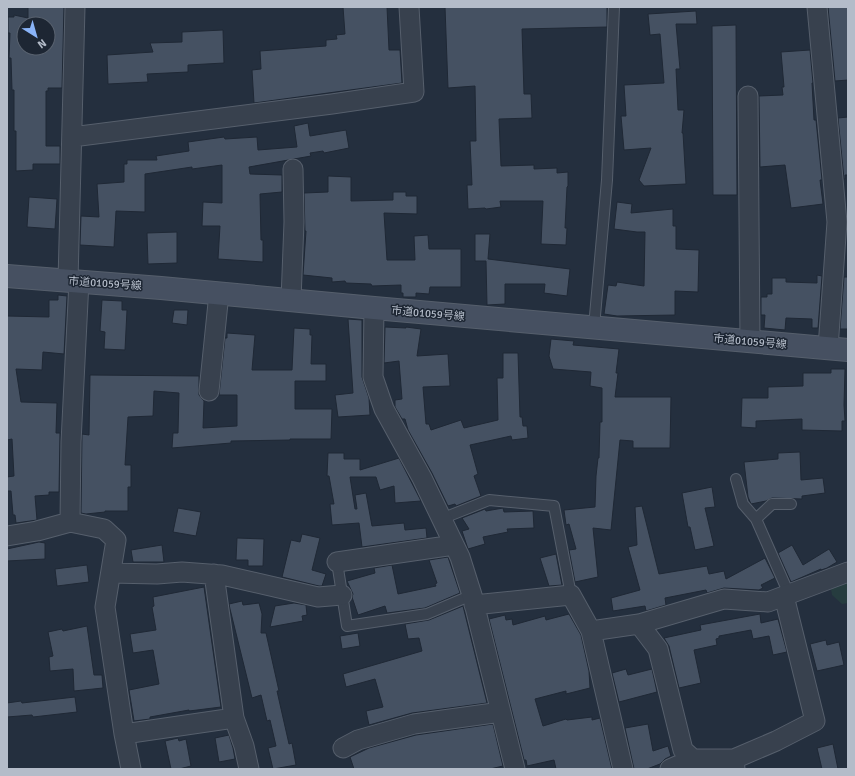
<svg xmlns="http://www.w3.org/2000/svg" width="855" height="776" font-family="Signika,'Noto Sans JP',sans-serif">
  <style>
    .green { fill: #263c3f }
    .building { fill: #455162; stroke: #1f2835; fill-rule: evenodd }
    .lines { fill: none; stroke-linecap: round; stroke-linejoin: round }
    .lane-casing { stroke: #565f6c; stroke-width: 12 }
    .street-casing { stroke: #565f6c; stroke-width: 21 }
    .secondary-casing { stroke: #565f6c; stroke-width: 24 }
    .lane { stroke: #38414e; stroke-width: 10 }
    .street { stroke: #38414e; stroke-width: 19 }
    .secondary { stroke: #465061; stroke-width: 22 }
    .labels { text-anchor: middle; stroke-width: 3; stroke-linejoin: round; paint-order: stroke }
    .street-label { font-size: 11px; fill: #b4bcc9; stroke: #1d2633 }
  </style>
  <rect width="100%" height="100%" fill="#242f3e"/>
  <path class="green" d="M 848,577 L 848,603 L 842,604 L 832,595 L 830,583 Z"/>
  <path class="building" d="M 28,7 L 64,7 L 62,88 L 48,88 L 48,91 L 46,91 L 46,146 L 60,146 L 60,164 L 33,164 L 33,170 L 16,171 L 16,131 L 14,131 L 14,90 L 12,90 L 11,58 L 9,58 L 10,33 L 8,33 L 8,17 L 14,17 L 14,15 L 28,18 ZM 24,24 L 48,24 L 48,48 L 24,48 Z
    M 343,7 L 387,7 L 389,50 L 400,50 L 402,83 L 254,103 L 252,70 L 261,69 L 260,51 L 326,46 L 326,40 L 337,39 L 336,35 L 345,34 Z
    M 445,7 L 607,7 L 607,27 L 522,29 L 524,94 L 531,94 L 532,118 L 499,119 L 501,166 L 534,165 L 534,169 L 557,168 L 557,173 L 568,172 L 568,186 L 567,187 L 565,228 L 567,228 L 566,245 L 541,244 L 543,201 L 500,201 L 501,207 L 486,209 L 485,208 L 468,209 L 467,185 L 472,185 L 470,141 L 476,141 L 475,86 L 448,88 Z
    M 828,7 L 848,7 L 848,80 L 835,81 Z
    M 696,11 L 697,24 L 676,24 L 680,69 L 676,69 L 678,110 L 684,110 L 682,133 L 683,133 L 686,184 L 644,186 L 639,180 L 651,148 L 624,150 L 621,116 L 626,116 L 624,85 L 664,83 L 660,34 L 650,35 L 648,14 Z
    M 736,25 L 737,195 L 713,195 L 712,26 Z
    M 223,30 L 224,63 L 188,65 L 188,72 L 147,74 L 148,82 L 108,84 L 107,55 L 153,52 L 150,43 L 182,42 L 182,32 Z
    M 810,50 L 813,83 L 812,83 L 814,120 L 816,120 L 822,180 L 820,180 L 823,204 L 791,208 L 785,165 L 760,167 L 759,96 L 783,95 L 782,87 L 784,87 L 781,52 Z
    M 848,117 L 848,175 L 845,175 L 845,179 L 844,179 L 838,118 Z
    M 308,123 L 310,136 L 346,130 L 349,148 L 324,153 L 323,151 L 310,153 L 311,156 L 249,167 L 250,174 L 282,175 L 282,192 L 260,194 L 261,240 L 263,240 L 263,262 L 218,259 L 220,226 L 202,226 L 203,202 L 222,203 L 222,165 L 192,169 L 192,167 L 145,174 L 145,212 L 116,211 L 114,247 L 80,245 L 81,216 L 99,217 L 97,184 L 124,182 L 124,164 L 127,164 L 127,160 L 157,160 L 156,156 L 189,151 L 188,142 L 224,137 L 225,139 L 257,137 L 258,150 L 297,147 L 294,126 Z
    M 328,176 L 351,177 L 351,201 L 393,200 L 393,192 L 406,192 L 406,196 L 417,196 L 417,214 L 384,213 L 387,260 L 415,260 L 414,236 L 428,235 L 429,249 L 461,249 L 461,287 L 430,287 L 429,294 L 416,293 L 416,297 L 403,297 L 403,293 L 401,293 L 401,285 L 372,286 L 371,284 L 346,283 L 345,281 L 332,282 L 332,278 L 303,275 L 306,231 L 305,231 L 304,193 L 328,192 Z
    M 29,197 L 57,199 L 55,229 L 27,227 Z
    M 617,202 L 632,204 L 631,213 L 673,209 L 673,226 L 676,226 L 676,249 L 699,250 L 698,292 L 675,291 L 675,315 L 617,316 L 604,314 L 608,285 L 616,286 L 617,282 L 644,286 L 645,232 L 637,232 L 614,229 Z
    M 177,232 L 177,263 L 148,264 L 147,233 Z
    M 475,234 L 490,234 L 488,259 L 570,269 L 567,296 L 544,293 L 545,284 L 505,284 L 505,304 L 487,305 L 486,261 L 475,261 Z
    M 817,275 L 822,276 L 818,328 L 812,328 L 812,319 L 786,318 L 785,330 L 764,328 L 765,315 L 761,315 L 761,297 L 767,297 L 767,294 L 772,294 L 772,278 L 786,278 L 786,282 L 817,283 Z
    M 844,277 L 848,277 L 848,329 L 840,329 Z
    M 58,295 L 67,296 L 64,354 L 43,352 L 42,370 L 16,369 L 21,402 L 57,403 L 56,433 L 60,433 L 59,492 L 49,492 L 49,495 L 35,496 L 37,520 L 16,523 L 15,515 L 13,515 L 11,491 L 7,491 L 7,477 L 14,476 L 12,439 L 7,440 L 7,316 L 49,317 L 49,300 L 58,300 Z
    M 102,300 L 122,301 L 122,310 L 127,310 L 125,350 L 104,349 L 105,332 L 100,331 Z
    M 174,310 L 188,310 L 187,325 L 172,323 Z
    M 348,319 L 362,320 L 362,377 L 369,398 L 370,415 L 338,417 L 335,395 L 353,393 Z
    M 385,327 L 406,328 L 406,327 L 421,329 L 417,356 L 448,354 L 450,386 L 423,387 L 426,424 L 429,424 L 431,430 L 461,420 L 464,428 L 498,420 L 497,378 L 503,378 L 503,353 L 518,353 L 520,417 L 522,417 L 523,426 L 527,426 L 528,438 L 512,440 L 511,436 L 470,445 L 478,474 L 474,476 L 481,496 L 456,506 L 455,504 L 448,506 L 432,473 L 408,430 L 405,419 L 402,419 L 395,407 L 395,400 L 402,399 L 399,361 L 384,363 Z
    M 294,328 L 310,329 L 310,335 L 312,335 L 311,364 L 326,364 L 326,381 L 295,381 L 295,409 L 332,409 L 331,439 L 290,439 L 290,440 L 231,441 L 231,443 L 172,448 L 173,433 L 178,433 L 179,393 L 154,391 L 153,416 L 128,417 L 125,465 L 131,465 L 131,487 L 128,487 L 128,511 L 105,511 L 105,512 L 86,514 L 81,513 L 82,434 L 89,435 L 90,375 L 199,376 L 199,395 L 204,401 L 203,428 L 237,426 L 237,395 L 219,395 L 225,338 L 227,338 L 227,333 L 255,335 L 252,370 L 292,370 Z
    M 551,339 L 574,341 L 573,345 L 619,349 L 616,373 L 618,373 L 615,397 L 671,397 L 670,448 L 633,448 L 633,441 L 620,440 L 611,530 L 593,528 L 598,577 L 575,582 L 569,550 L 576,549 L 569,524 L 566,525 L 564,510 L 595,507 L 596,476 L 598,458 L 599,458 L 600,422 L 602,422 L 602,388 L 590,386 L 591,372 L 553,369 L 549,356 Z
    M 831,369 L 845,369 L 844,405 L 845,421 L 842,421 L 842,431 L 802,430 L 802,419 L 756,421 L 756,428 L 741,427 L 742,398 L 768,398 L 768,387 L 803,386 L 803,373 L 831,373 Z
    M 800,452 L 801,480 L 823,478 L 825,493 L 802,496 L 802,499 L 772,498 L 766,501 L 751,504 L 748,497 L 744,462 L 778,459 L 778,453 Z
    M 328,453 L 344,453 L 344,459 L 360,459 L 360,470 L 399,458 L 421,501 L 395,503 L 394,486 L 380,490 L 376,477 L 350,477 L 355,509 L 357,509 L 355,495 L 366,493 L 372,526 L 404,523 L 405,530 L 426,528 L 427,538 L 362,547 L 359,523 L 332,525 L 330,504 L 334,504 L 329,476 L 327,476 Z
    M 712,487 L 715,507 L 705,508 L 714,546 L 695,550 L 690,527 L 688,527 L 682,493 Z
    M 642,506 L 659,574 L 707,566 L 709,574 L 724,571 L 726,579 L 765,558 L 775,578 L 761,585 L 763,588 L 759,590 L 724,588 L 707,593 L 706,590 L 665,598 L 666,605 L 646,611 L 645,606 L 613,611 L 611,598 L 640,590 L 628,547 L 637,545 L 635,507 Z
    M 178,508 L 201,512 L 196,536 L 173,532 Z
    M 503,508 L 504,512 L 533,511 L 534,528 L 507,529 L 508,532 L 483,537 L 485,544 L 468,549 L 462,531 L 469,529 L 462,518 L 485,509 L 486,511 Z
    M 302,534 L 320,538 L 312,570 L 326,574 L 322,586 L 319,586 L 282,577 L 291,540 L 300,542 Z
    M 237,538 L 264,539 L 263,566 L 248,566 L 248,560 L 236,560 Z
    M 39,542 L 45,543 L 45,559 L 7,561 L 7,549 Z
    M 162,545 L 164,562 L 133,562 L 131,550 Z
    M 792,545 L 803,565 L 829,549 L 837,562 L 827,568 L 821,570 L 821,569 L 791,582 L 778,553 Z
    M 556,554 L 562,585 L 549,586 L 540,558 Z
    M 448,557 L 460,593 L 425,608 L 387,613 L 385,606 L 358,615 L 352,597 L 353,594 L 347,581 L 375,573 L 374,568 L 392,565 L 398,594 L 436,586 L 435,584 L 437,583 L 429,560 Z
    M 87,565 L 89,582 L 57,586 L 55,569 Z
    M 204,587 L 221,707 L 189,711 L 189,710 L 150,717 L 150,719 L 134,721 L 129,690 L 159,684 L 153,650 L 133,653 L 130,634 L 156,630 L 152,607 L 154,606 L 153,597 Z
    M 242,601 L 243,605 L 259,603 L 262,614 L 261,633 L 266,633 L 279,691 L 277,691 L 289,744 L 292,743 L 296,765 L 273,769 L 268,748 L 276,746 L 270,720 L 267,721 L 261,695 L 252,698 L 230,609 L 229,604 Z
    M 294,603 L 306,605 L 307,615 L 302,616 L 303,621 L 270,627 L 275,606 Z
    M 463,606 L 487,703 L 412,713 L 369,725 L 366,711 L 383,707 L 375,679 L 346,687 L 343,674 L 422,651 L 419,638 L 408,639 L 405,624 L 429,620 Z
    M 569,614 L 581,635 L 589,671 L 590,688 L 566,694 L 566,691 L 535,699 L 543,726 L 566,719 L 567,720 L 592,717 L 592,720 L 600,718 L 612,769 L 556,769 L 554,760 L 527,766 L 526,760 L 524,760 L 489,619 L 505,615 L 506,620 L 512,619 L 513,625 L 545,616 L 546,620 Z
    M 760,614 L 761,623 L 778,619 L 787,652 L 773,655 L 769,636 L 753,639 L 751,630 L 719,636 L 719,638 L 716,639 L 717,645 L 694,650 L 701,683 L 679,688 L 669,646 L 664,638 L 701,630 L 700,625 Z
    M 87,626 L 94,675 L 102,675 L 103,688 L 74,691 L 73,669 L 50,671 L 49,657 L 53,656 L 48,632 L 62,629 L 63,631 Z
    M 358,633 L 360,646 L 342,649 L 340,636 Z
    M 826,640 L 827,645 L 839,642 L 844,665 L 817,671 L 810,644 Z
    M 626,669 L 628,675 L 652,669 L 657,692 L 619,702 L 612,673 Z
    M 75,697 L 77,712 L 33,717 L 32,715 L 7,717 L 7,703 L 21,701 L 22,703 Z
    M 493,724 L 503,766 L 490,769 L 354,769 L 350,757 L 369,748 L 416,735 Z
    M 648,724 L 653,751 L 668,746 L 671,756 L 665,759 L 660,764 L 647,769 L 634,769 L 625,728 Z
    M 229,735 L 233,748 L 235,759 L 219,762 L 215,738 Z
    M 178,738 L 179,741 L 186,739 L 191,766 L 179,769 L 171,769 L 165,741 Z
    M 833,744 L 838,769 L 822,769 L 817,748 Z"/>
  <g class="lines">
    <defs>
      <path id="lane" d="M 594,327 L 607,180 L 614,7
        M 736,479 L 743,504 L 756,519 L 789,594
        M 441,519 L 489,500 L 554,506 L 571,595
        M 756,519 L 772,504 L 791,504
        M 337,562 L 347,626 L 427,614 L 472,595"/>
      <path id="street" d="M 817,7 L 837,222 L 828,348
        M 748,96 L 750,341
        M 72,137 L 332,104 L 414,92 L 409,7
        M 68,281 L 75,7
        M 291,300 L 294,222 L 293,169
        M 374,308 L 373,377 L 384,409 L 422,478 L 460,557 L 472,595 L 515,769
        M 209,391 L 219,293
        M 70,522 L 71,442 L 79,281
        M 7,536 L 37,531 L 70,522 L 104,529 L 116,540 L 105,607 L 124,734 L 131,769
        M 337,562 L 454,545
        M 111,573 L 157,574 L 182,572 L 222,575 L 318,597 L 342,595
        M 214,574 L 234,718 L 244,746 L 249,769
        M 784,596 L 848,572
        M 474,605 L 571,595 L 591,631 L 623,769
        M 639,624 L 658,649 L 683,750 L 693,759 L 734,759 L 735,769
        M 591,631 L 639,624 L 724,599 L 768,602 L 784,596 L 815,721 L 776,741 L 734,759
        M 124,734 L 234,718
        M 343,748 L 358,740 L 414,724 L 501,712
        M 670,769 L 693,759"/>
      <path id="secondary" d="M 7,276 L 161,288 L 374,308 L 848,350"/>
    </defs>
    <use href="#lane" class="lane-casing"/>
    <use href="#street" class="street-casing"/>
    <use href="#secondary" class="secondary-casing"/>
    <use href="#lane" class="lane"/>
    <use href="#street" class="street"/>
    <use href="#secondary" class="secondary"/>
  </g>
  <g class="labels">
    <g class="street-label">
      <text transform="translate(105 283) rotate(4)" y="4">市道01059号線</text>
      <text transform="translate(428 313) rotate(5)" y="4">市道01059号線</text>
      <text transform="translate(750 341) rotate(5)" y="4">市道01059号線</text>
    </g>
  </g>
  <rect width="855" height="776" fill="none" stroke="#b4bcc9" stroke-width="16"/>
  <g transform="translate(36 36) rotate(143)"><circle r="19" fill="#1d2633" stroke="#59626f"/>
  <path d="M0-3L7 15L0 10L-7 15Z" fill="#8ab4f8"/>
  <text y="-6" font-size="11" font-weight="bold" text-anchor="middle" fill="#b4bcc9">N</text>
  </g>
</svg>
